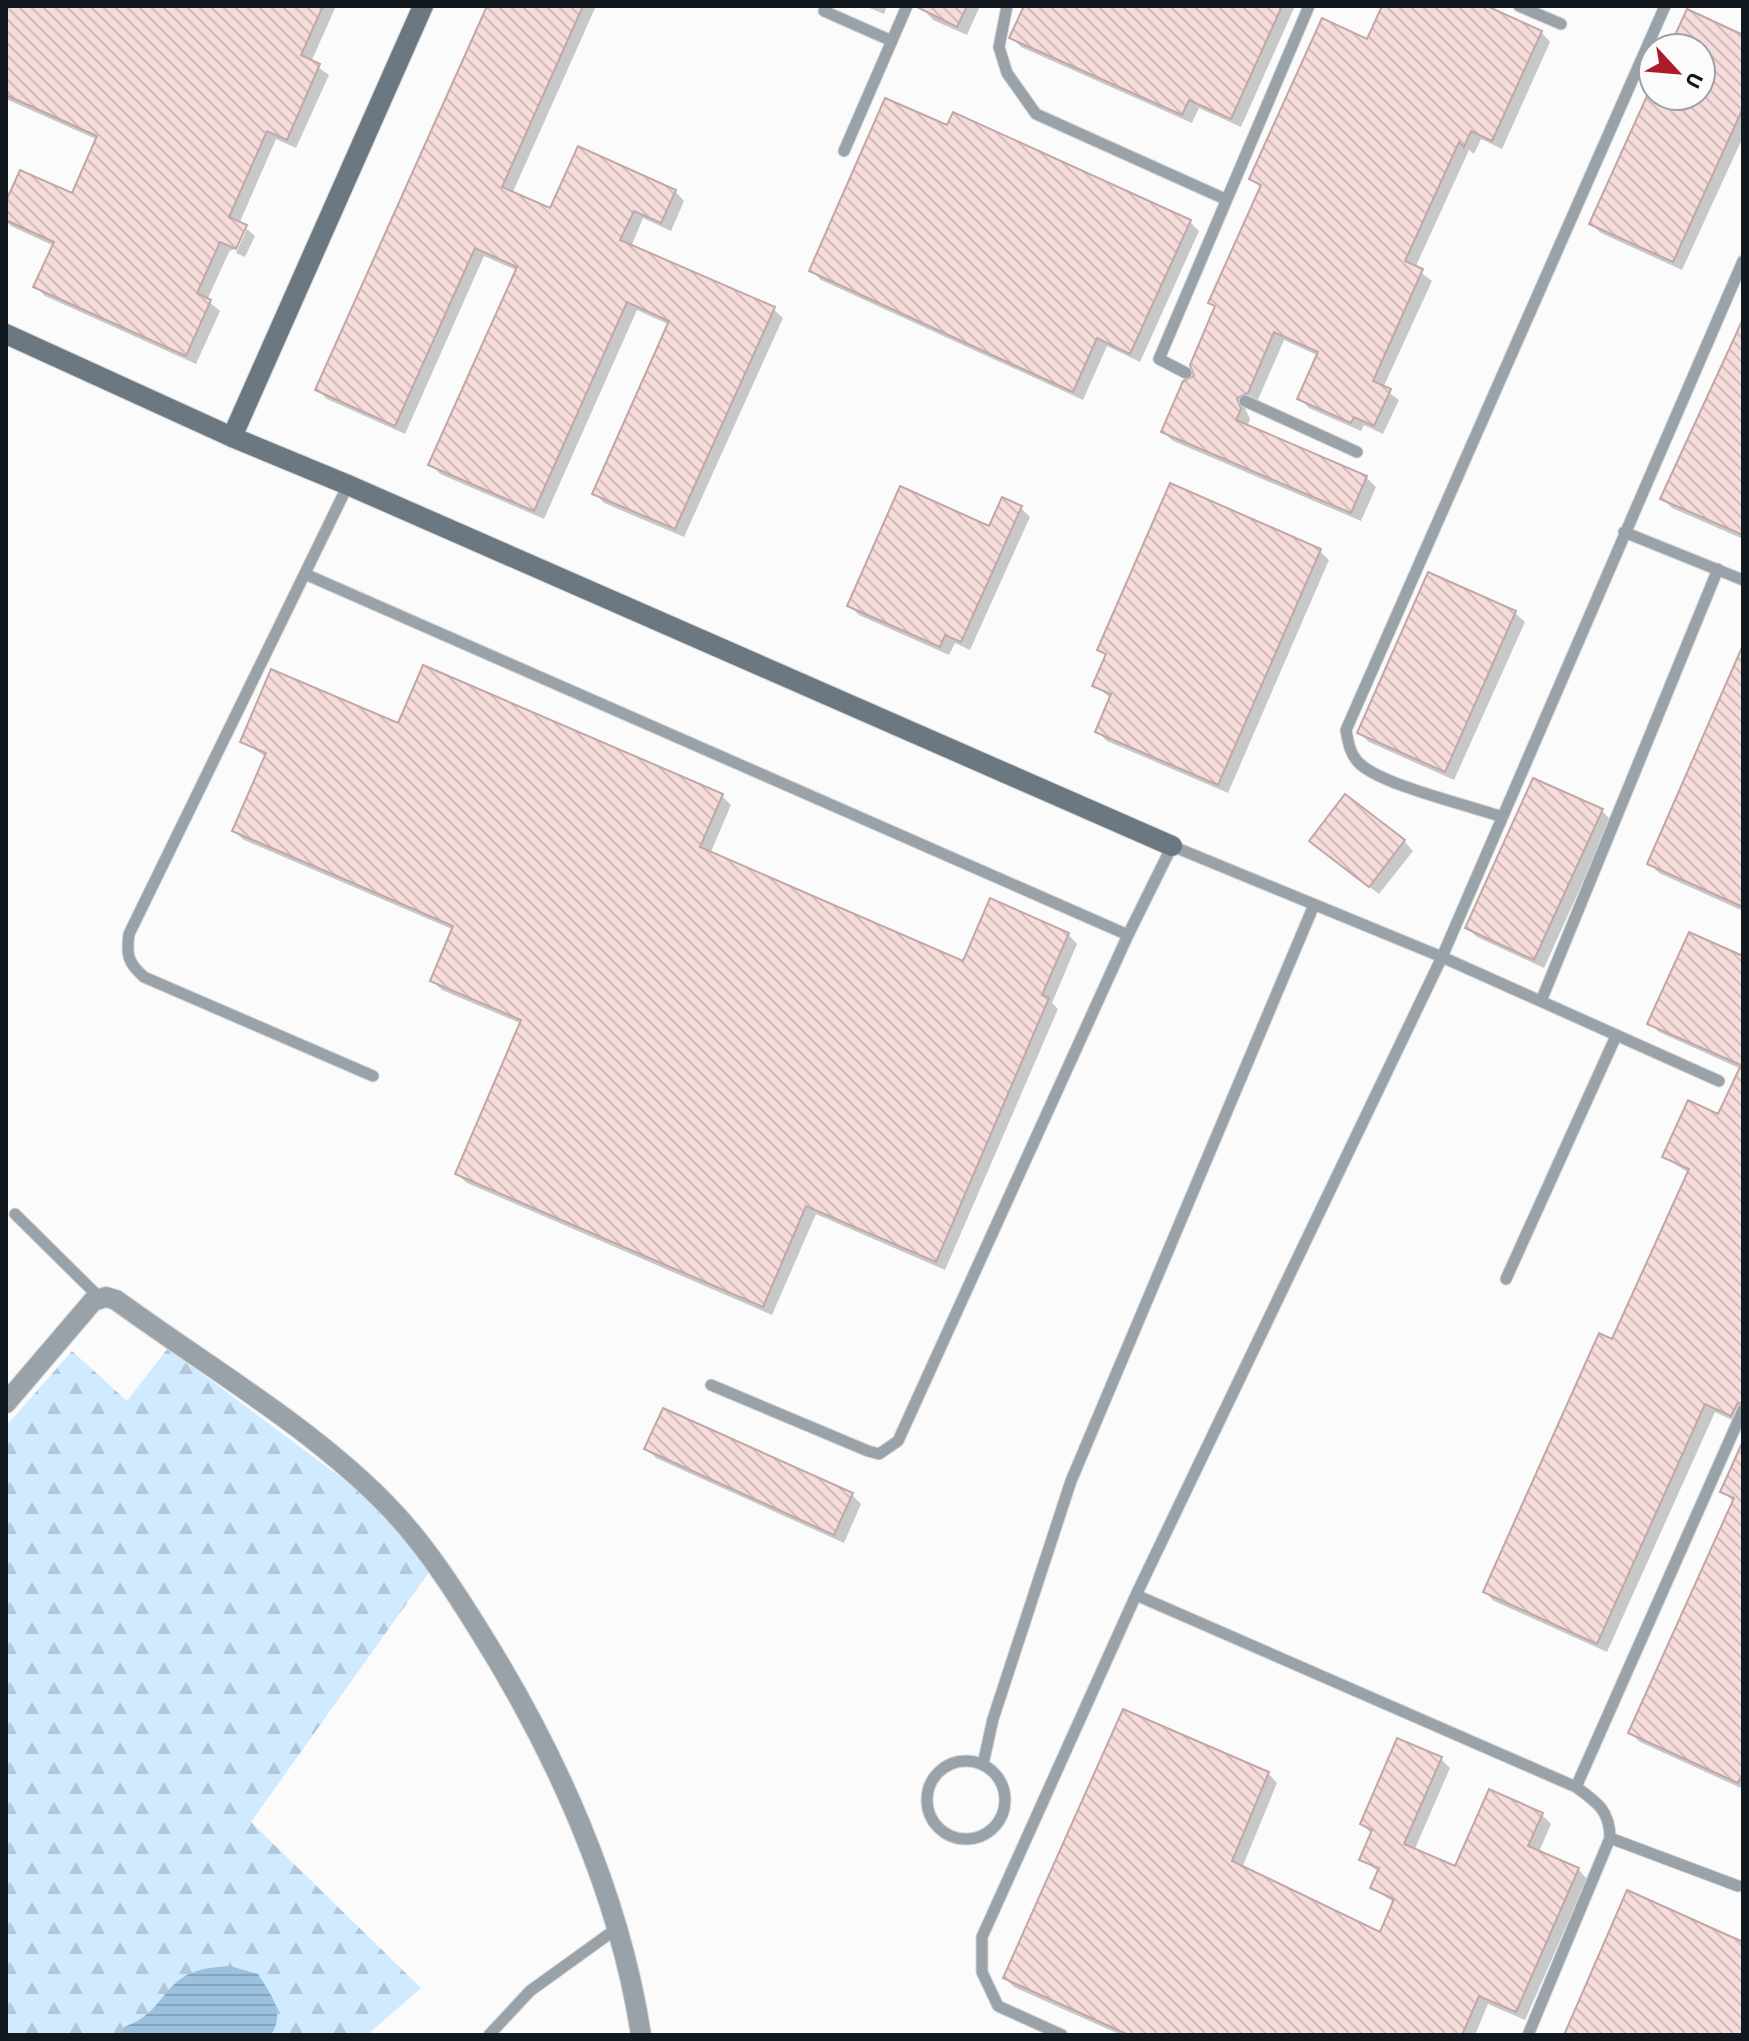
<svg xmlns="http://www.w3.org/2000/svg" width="1749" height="2041" font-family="'Source Sans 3',sans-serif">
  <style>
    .forest { fill: url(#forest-firs) }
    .water { fill: url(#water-rules) }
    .shadow { fill: #0003 }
    .building { fill: url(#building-back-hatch); stroke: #c1a7a6; stroke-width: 2 }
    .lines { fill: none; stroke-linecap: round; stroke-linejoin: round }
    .lane-casing { stroke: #d6d7d8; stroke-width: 13 }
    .street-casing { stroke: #d6d7d8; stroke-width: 22 }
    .secondary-casing { stroke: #d6d7d8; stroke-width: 22 }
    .lane { stroke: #9aa2a9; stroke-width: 11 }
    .street { stroke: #9aa2a9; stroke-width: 20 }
    .secondary { stroke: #6c7881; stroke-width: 20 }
  </style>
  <defs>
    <pattern id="forest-firs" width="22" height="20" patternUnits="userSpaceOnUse" patternTransform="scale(2)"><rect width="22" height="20" fill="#d0eaff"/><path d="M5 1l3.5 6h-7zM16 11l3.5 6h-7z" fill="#b2c8da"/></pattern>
    <pattern id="water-rules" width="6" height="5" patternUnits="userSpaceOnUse" patternTransform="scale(2)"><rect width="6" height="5" fill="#9cc1de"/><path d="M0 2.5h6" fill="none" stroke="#85a5be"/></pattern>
    <pattern id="building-back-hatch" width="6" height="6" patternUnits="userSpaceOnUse" patternTransform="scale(2)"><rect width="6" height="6" fill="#f6dcda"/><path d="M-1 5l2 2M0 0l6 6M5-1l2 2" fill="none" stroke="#d2bcbb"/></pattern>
  </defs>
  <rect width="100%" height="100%" fill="#fbfbfb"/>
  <path class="forest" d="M 168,1348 L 371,1500 L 432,1568 L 251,1822 L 421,1988 L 367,2035 L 6,2035 L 6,1426 L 72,1351 L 127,1401 Z"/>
  <path class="water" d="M 230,1966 L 258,1974 C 271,1995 286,2012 271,2035 L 121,2035 L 124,2027 C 159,2015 161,1989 187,1975 C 201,1968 215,1967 230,1966 Z"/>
  <path class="shadow" d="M 6,6 L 336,6 L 311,62 L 329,75 L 296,148 L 276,139 L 239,224 L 247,228 L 243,228 L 232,251 L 230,250 L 207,300 L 220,311 L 196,364 L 45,296 L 36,287 L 54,246 L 11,226 L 6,221 L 6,206 L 73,196 L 98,140 L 6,99 Z
    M 489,6 L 596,6 L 512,194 L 551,211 L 675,191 L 684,201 L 671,231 L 643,218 L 631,247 L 773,309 L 783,318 L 684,537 L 604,503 L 595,493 L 670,325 L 637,310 L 544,519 L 440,474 L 431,464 L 518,271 L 484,256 L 405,434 L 327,399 L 318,390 Z
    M 865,6 L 887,6 L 884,14 Z
    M 926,6 L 980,6 L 967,35 L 933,20 L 924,10 Z
    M 1026,6 L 1295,6 L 1241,127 L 1199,108 L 1192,123 L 1021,47 L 1012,38 Z
    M 1385,6 L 1482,6 L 1541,32 L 1550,42 L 1502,149 L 1481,139 L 1474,154 L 1469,150 L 1415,268 L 1432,281 L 1383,388 L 1399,400 L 1383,434 L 1364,425 L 1361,431 L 1309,408 L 1299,398 L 1319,356 L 1284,340 L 1257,402 L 1245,408 L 1250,419 L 1247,427 L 1366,477 L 1376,487 L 1361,521 L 1173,441 L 1163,432 L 1196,377 L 1217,308 L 1211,302 L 1262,189 L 1251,179 L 1368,41 Z
    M 1743,37 L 1743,137 L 1682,270 L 1601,233 L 1591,224 L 1653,88 L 1653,96 L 1701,96 L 1701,48 L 1671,48 Z
    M 1190,222 L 1199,231 L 1140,362 L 1107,346 L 1083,400 L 821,280 L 812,271 Z
    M 247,229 L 255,236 L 245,257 L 236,253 Z
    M 1743,324 L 1743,539 L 1672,508 L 1662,498 Z
    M 1020,507 L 1030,517 L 970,650 L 955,643 L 949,655 L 859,615 L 849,605 L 990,528 Z
    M 1320,551 L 1329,560 L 1228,793 L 1107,741 L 1097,731 L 1112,699 L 1095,686 L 1107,657 L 1100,650 Z
    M 1429,575 L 1515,613 L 1525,622 L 1454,780 L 1369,742 L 1359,733 Z
    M 1743,650 L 1743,911 L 1659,873 L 1650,864 Z
    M 399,726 L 722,796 L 731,805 L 710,854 L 964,963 L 1068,934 L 1077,944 L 1052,1003 L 1058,1009 L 945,1270 L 816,1214 L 772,1315 L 467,1183 L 457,1174 L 522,1024 L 442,990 L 432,981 L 454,930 L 244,840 L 234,831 L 266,757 L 242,741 Z
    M 1602,811 L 1611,820 L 1544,968 L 1477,937 L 1467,928 Z
    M 1404,841 L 1413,851 L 1379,894 L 1321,850 Z
    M 1743,958 L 1743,1420 L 1741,1424 L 1715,1412 L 1607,1652 L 1494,1601 L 1485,1592 L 1613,1342 L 1689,1173 L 1664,1157 L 1719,1117 L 1741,1069 L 1659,1032 L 1650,1023 Z
    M 1743,1446 L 1743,1789 L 1640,1742 L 1630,1733 L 1734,1502 L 1723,1492 Z
    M 647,1449 L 852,1495 L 861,1504 L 844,1543 L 656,1458 Z
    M 1441,1759 L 1450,1768 L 1414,1851 L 1456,1869 L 1541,1814 L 1551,1824 L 1539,1852 L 1578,1869 L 1587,1879 L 1525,2020 L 1488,2004 L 1475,2035 L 1121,2035 L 1014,1987 L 1005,1978 L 1268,1773 L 1277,1783 L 1242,1868 L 1381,1935 L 1395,1903 L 1372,1888 L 1379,1872 L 1361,1859 L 1372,1834 L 1362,1824 Z"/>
  <path class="building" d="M 6,6 L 323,6 L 301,55 L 320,64 L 287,140 L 267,131 L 229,217 L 247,225 L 236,249 L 220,242 L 197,293 L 211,300 L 186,356 L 33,287 L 54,242 L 6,220 L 6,201 L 20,170 L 72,193 L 97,136 L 6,95 Z
    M 487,6 L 583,6 L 502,187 L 550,208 L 578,146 L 676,190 L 661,223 L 634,211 L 620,240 L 775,307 L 675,529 L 592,494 L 669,321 L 627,302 L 534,511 L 428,465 L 517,267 L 475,248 L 395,426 L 315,390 Z
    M 915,6 L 967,6 L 957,27 Z
    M 1024,6 L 1282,6 L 1231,119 L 1189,100 L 1182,115 L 1009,38 Z
    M 1382,6 L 1487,6 L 1542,31 L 1492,141 L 1471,131 L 1464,147 L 1459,142 L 1405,261 L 1423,269 L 1373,381 L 1391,389 L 1374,426 L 1354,417 L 1351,423 L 1297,399 L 1318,352 L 1274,332 L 1248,393 L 1237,398 L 1241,409 L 1236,420 L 1367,476 L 1351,513 L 1161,432 L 1183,381 L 1194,376 L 1190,365 L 1215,306 L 1208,303 L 1261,185 L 1249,179 L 1322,18 L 1367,39 Z
    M 1687,9 L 1743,35 L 1743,108 L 1673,262 L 1589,224 L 1647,96 L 1701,96 L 1701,48 L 1669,48 Z
    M 885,98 L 947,125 L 953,112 L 1191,220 L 1130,354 L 1097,338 L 1073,392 L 809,271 Z
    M 1743,319 L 1743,535 L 1660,499 Z
    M 1170,483 L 1321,549 L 1218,785 L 1095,732 L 1111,694 L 1092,686 L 1106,654 L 1097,650 Z
    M 900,486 L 989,526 L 1002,497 L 1022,506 L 961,642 L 945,635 L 940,647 L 847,606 Z
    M 1428,572 L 1516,611 L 1445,772 L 1357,733 Z
    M 1743,645 L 1743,907 L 1647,864 Z
    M 423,665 L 723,794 L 700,847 L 963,961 L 990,898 L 1069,933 L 1042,995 L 1049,998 L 936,1262 L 806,1206 L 763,1307 L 455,1174 L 521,1020 L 430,981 L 453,926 L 232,831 L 266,753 L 240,742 L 271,669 L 398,723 Z
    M 1533,778 L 1603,809 L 1534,960 L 1465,928 Z
    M 1345,794 L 1405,840 L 1369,887 L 1309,841 Z
    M 1689,932 L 1743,956 L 1743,1402 L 1737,1404 L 1731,1416 L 1705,1404 L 1597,1644 L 1483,1592 L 1599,1333 L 1612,1339 L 1689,1169 L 1662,1157 L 1688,1100 L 1718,1114 L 1741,1065 L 1647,1024 Z
    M 663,1408 L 853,1493 L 834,1535 L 644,1449 Z
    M 1743,1441 L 1743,1773 L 1738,1783 L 1628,1733 L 1734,1498 L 1720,1492 Z
    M 1123,1709 L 1269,1772 L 1232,1861 L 1380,1932 L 1394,1899 L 1370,1888 L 1379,1868 L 1359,1860 L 1372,1830 L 1360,1824 L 1397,1738 L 1442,1757 L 1404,1844 L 1455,1866 L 1489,1789 L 1543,1813 L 1528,1846 L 1579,1868 L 1516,2012 L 1479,1996 L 1462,2035 L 1129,2035 L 1003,1978 Z
    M 1627,1890 L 1743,1942 L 1743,2035 L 1564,2035 Z"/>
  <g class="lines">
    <defs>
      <path id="lane" d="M 1007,6 L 999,47 L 1007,73 L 1036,114 L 1225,199
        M 1519,6 L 1561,24
        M 824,11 L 892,41
        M 844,151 L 907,6
        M 1186,373 L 1159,359 L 1309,6
        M 1245,401 L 1357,452
        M 348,485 L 129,934 C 126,955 128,963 144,977 L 373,1076
        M 1624,532 L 1743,580
        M 305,574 L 1128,935
        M 1502,817 C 1468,805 1385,786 1360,764 C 1350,755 1348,742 1346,730 L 1665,6
        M 1541,1001 L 1718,569
        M 15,1214 L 99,1297
        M 1506,1279 L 1616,1036
        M 711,1385 L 868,1451 L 879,1454 L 898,1441 L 1128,935 L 1172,846 L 1442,957 L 1743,261
        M 1136,1595 L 1576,1787 C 1597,1802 1610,1811 1610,1838 L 1528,2035
        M927 1800a39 39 0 1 1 78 0a39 39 0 1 1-78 0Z
        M 983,1764 L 993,1719 L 1071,1481 L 1314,905
        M 1576,1787 L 1743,1410
        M 1610,1838 L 1738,1886
        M 489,2035 L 530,1991 L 616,1929
        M 1062,2035 L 998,2006 L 982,1972 L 982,1937 L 1136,1595 L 1442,957 L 1719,1081"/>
      <path id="street" d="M 6,1403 L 93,1301 L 106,1297 L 116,1300 C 205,1365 305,1423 383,1501 C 420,1538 449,1582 477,1627 C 554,1749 619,1891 641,2035"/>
      <path id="secondary" d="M 6,334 L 232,437 L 348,485 L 1172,846
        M 232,437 L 423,6"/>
    </defs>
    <use href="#lane" class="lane-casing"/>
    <use href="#street" class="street-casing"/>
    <use href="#secondary" class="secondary-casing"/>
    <use href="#lane" class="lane"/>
    <use href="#street" class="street"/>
    <use href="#secondary" class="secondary"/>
  </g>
  <rect width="1749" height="2041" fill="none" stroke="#12191e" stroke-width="16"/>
  <g transform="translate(1677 72) rotate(116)"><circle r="38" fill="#fbfbfb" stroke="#9ea1a3" stroke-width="2"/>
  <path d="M0-6L14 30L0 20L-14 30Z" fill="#ad1929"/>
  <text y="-12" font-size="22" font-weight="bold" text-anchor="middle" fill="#12191e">U</text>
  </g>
</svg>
